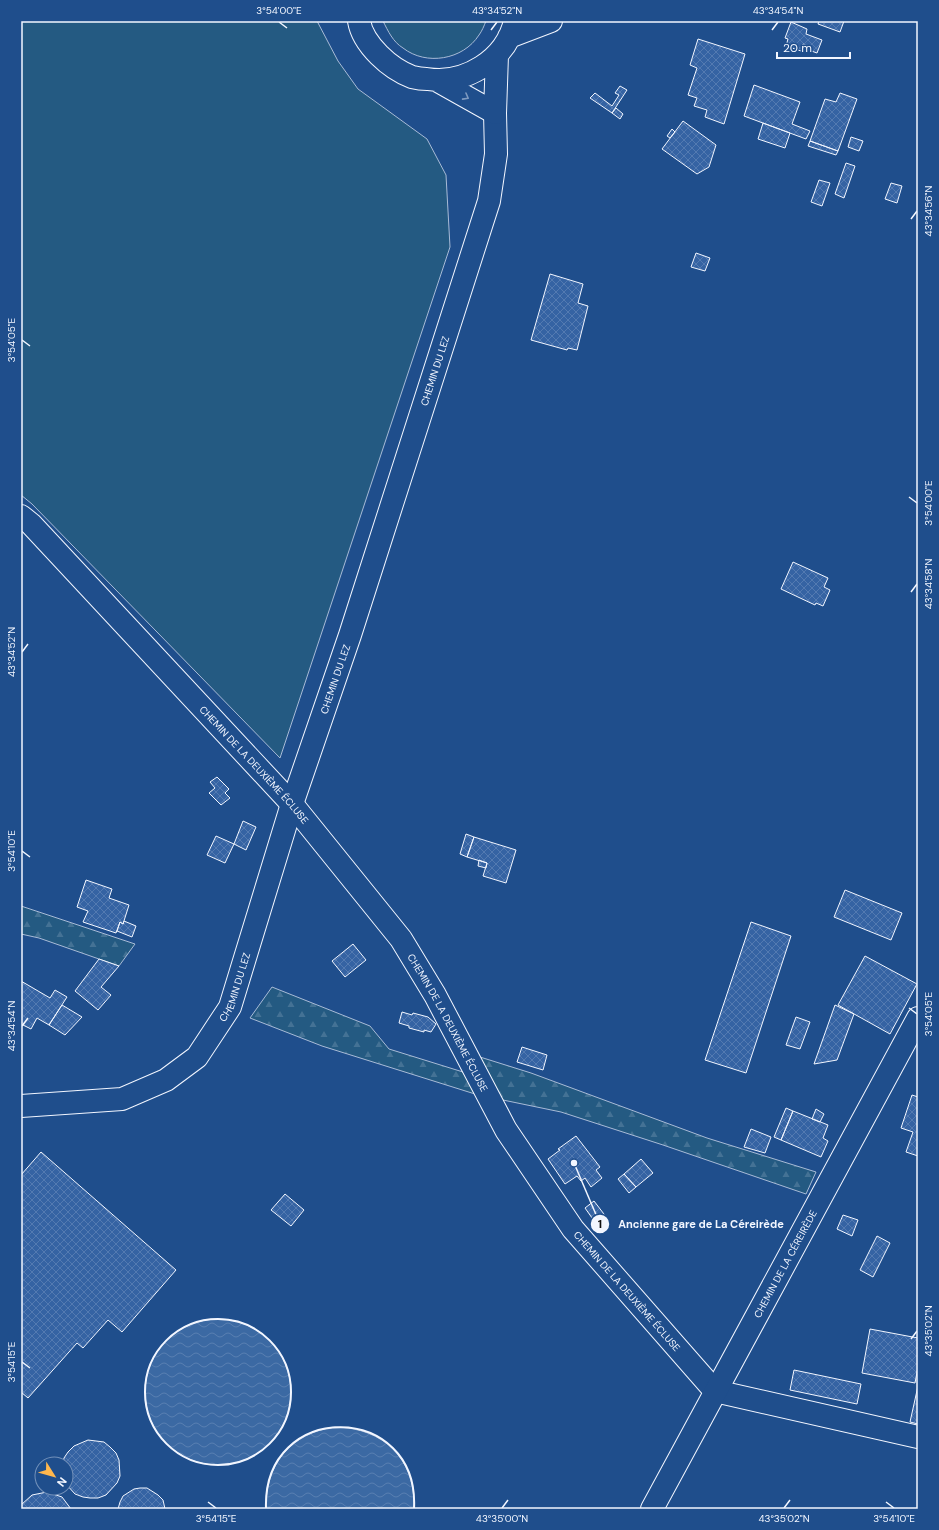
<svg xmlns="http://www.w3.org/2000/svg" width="939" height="1530" font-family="'DM Sans',sans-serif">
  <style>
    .grass { fill: #245a82; stroke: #a8bbd7 }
    .forest { fill: url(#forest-firs); stroke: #a8bbd7 }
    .water { fill: url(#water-waves); stroke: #a8bbd7 }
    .building { fill: url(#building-cross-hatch); stroke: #f2f6ff }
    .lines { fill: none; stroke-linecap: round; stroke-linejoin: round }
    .minor-casing { stroke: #f2f6ff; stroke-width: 24 }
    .tertiary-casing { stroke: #f2f6ff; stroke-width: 24 }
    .minor { stroke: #1f4e8c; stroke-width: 22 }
    .tertiary { stroke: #1f4e8c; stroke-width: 22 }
    .wall { stroke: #f2f6ff; stroke-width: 2 }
    .oneway { stroke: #7e9ac0 }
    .ticks { fill: none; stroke: #f2f6ff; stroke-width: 1.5 }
    .labels { text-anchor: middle; stroke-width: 3; stroke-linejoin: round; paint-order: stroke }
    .street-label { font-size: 10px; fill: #f2f6ff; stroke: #1f4e8c }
    .leader { fill: none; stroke: #f2f6ff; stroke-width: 1.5 }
    .callout-dot { fill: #f2f6ff; stroke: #1f4e8c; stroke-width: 1.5 }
    .mark-label { font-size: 12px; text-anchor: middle; font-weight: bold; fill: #111 }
    .callout-label { font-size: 11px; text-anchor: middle; font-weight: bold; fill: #f2f6ff; stroke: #1f4e8c; stroke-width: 3; stroke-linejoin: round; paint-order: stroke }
    .neatline { fill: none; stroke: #f2f6ff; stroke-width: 1.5 }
    .ticks-label { font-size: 10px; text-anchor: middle; fill: #f2f6ff }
  </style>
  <defs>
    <pattern id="forest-firs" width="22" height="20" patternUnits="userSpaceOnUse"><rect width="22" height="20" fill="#245a82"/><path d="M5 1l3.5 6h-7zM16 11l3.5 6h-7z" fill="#447295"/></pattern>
    <pattern id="water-waves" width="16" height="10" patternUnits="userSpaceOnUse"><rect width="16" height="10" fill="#3b69a3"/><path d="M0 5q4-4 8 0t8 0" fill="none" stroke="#587fb1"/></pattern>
    <pattern id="building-cross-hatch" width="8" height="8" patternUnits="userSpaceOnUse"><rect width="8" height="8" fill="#3563a3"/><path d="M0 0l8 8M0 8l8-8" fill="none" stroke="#537ab1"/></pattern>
  </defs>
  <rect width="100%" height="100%" fill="#1f4e8c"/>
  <path class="grass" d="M 21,21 L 317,21 L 338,61 L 358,89 L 427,139 L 446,175 L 450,247 L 280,758 L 32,504 L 21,495 Z
    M 383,21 L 486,21 C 484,26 482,31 479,35 C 463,60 426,66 403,48 C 393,42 388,31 383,21 Z"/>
  <path class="forest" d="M 21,906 L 135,944 L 119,966 L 39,938 L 21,934 Z
    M 272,987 L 370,1026 L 389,1049 L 463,1072 L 475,1094 L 322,1046 L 250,1018 Z
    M 480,1057 L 531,1073 L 707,1138 L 816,1172 L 806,1194 L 663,1145 L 561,1112 L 498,1099 Z"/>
  <path class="water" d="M145 1392a73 73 0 1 1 146 0a73 73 0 1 1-146 0Z
    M 335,1427 C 384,1428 416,1459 414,1509 L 266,1509 C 265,1464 291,1433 335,1427 Z"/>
  <path class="building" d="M 819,21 L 844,21 L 840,32 L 818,24 Z
    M 791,22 L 807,29 L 806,34 L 822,40 L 817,53 L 806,49 L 807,46 L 803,44 L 801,51 L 786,46 L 788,39 L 785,38 Z
    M 698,39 L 745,54 L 724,124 L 705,117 L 707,110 L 694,106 L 697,98 L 688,95 L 697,68 L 690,65 Z
    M 754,85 L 800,102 L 792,124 L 810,131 L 806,139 L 744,116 Z
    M 620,86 L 627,90 L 612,113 L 590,98 L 595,93 L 612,106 L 619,95 L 615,93 Z
    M 840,93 L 857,99 L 838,151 L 810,141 L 825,99 L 836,102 Z
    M 616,108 L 623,114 L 620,119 L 612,113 Z
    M 683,121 L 716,145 L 709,167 L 697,174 L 662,149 Z
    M 763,123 L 790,133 L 785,148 L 758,139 Z
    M 672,129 L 675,132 L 670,138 L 667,136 Z
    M 851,137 L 863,141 L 859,151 L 848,147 Z
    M 810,141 L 838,151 L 836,155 L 808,146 Z
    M 846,163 L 855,166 L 844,198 L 835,194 Z
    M 819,180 L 830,183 L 822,206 L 811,202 Z
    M 891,183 L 902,186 L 897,203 L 885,199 Z
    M 696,253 L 710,258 L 705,271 L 691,267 Z
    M 550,274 L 583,284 L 578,303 L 588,306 L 577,350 L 568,348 L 567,350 L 531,340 Z
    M 793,562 L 828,578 L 824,587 L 830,590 L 823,606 L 816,603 L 815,605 L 781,589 Z
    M 217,777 L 229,789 L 225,793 L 230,798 L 221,805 L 209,793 L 215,788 L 210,782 Z
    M 243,821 L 256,827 L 246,850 L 234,844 Z
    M 466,834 L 474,837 L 467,857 L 460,854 Z
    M 216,836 L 234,844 L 225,863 L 207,855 Z
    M 474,837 L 516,850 L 506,883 L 483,876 L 487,863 L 467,857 Z
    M 479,860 L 487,863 L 486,868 L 478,866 Z
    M 86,880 L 112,889 L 109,898 L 129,905 L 123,924 L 120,922 L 116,933 L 83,922 L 88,911 L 77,907 Z
    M 845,890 L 902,913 L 891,940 L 834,917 Z
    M 124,921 L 136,926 L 132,937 L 117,931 L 120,922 L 123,924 Z
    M 751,922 L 791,936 L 746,1073 L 705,1060 Z
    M 353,944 L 366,960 L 345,977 L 332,961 Z
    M 865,956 L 917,984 L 890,1034 L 838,1005 Z
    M 99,959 L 119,966 L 101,987 L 111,995 L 98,1010 L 75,991 Z
    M 21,981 L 50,998 L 55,990 L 67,997 L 49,1025 L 37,1018 L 31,1029 L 21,1024 Z
    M 62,1005 L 82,1017 L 65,1035 L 49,1025 Z
    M 835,1005 L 854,1014 L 837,1060 L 814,1064 Z
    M 402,1012 L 412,1015 L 413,1013 L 428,1017 L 436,1024 L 431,1032 L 424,1030 L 424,1032 L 409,1028 L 409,1026 L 399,1023 Z
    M 796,1017 L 810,1022 L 800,1049 L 786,1045 Z
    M 522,1047 L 547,1055 L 543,1070 L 517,1062 Z
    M 912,1095 L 918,1097 L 918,1156 L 906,1152 L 913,1132 L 901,1128 Z
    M 786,1108 L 793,1111 L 781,1140 L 774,1137 Z
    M 816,1109 L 824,1114 L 820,1122 L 812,1119 Z
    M 793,1111 L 828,1125 L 823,1138 L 828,1141 L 821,1157 L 781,1140 Z
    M 751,1129 L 771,1137 L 765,1153 L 744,1147 Z
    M 576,1136 L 600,1167 L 596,1170 L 602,1178 L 591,1187 L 585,1178 L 581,1181 L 577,1176 L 565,1184 L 548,1159 L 560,1150 L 558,1149 Z
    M 41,1152 L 176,1270 L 122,1332 L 108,1320 L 83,1348 L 77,1343 L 28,1398 L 21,1392 L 21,1175 Z
    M 641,1159 L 653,1173 L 636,1187 L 624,1174 Z
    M 624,1174 L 636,1187 L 629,1193 L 618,1179 Z
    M 285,1194 L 304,1210 L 291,1226 L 271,1210 Z
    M 594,1201 L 607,1218 L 597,1225 L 585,1208 Z
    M 843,1215 L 858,1220 L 852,1236 L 837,1229 Z
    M 877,1236 L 890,1243 L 873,1277 L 860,1270 Z
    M 870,1329 L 918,1338 L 918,1367 L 915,1383 L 862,1373 Z
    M 794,1370 L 861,1384 L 857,1404 L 790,1390 Z
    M 918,1386 L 918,1424 L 910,1422 Z
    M 88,1440 L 104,1442 L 110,1447 L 116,1453 L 119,1460 L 120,1476 L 117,1483 L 106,1495 L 98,1498 L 90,1498 L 83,1497 L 75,1494 L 66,1484 L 66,1464 L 63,1464 L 64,1458 L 68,1452 L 74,1446 Z
    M 140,1488 L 147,1488 L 158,1495 L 163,1500 L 165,1509 L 118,1509 L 120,1502 L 123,1496 L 134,1489 Z
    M 47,1492 L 62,1497 L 71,1509 L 21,1509 L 21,1505 L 32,1495 Z"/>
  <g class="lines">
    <defs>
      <g id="minor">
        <path id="s1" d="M 21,516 L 31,524 L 292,804 L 401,939 L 435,995 L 506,1130 L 573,1229 L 715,1391 L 918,1437"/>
        <path id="s2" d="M 21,1106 L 122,1099 L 166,1080 L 197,1057 L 230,1007 L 292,804 L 350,635 L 489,201 L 496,154 L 495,113"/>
        <path id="s3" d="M 652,1509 L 918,1018"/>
      </g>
      <path id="tertiary" d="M 359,21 C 361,33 370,46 379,55 C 388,64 399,72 412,77 C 416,78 422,79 427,79 C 465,85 506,60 515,21
        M 509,37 L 551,21
        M 438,81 L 495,113 L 497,55"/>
    </defs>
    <use href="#minor" class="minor-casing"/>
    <use href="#tertiary" class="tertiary-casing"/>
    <use href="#minor" class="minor"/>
    <use href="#tertiary" class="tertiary"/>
    <path class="wall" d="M145 1392a73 73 0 1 1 146 0a73 73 0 1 1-146 0Z
      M 266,1509 C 262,1399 420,1401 414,1509"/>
  </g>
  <defs><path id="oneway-chevron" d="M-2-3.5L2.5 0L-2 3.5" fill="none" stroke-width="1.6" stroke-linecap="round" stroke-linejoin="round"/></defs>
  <use class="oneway" href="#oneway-chevron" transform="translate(466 97) rotate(29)"/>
  <path class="ticks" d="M 279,22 L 287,28M 491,30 L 497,22M 772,30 L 778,22M 911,219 L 917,211M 22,340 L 30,346M 909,497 L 917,503M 911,592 L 917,584M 22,652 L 28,644M 22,851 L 30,857M 909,1008 L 917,1014M 22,1026 L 28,1018M 911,1339 L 917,1331M 22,1362 L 30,1368M 208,1502 L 216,1508M 886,1502 L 894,1508M 502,1508 L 508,1500M 784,1508 L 790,1500"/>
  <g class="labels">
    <g class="street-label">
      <text dy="4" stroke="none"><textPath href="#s2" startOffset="916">CHEMIN DU LEZ</textPath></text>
      <text dy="4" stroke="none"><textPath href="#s2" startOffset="592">CHEMIN DU LEZ</textPath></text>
      <text dy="4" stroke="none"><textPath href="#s1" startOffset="341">CHEMIN DE LA DEUXIÈME ÉCLUSE</textPath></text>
      <text dy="4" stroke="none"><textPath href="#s2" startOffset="268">CHEMIN DU LEZ</textPath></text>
      <text dy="4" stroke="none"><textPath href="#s1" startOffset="665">CHEMIN DE LA DEUXIÈME ÉCLUSE</textPath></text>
      <text dy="4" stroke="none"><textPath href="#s3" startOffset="279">CHEMIN DE LA CÉREIRÈDE</textPath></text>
      <text dy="4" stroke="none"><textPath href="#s1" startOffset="989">CHEMIN DE LA DEUXIÈME ÉCLUSE</textPath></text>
    </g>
  </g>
  <path class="leader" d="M574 1163L600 1224"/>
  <g class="callout-dot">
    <circle cx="574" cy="1163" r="4"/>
    <circle cx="600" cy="1224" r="10"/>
  </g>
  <g class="mark-label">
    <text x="600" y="1228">1</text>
  </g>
  <g class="callout-label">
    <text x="701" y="1228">Ancienne gare de La Céreirède</text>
  </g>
  <rect width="939" height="1530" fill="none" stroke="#1f4e8c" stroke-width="44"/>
  <g transform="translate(54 1476) rotate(127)"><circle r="19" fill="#1f4e8c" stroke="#7391ba"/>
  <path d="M0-3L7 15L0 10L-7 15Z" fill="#ffb74d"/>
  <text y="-6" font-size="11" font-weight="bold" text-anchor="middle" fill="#f2f6ff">N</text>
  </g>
  <path d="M777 52v6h73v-6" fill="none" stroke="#f2f6ff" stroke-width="2"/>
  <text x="783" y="52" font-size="12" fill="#f2f6ff" stroke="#1f4e8c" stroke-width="3" paint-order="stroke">20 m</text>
  <rect x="22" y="22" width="895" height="1486" class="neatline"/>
  <g class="ticks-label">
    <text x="279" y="14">3°54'00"E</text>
    <text x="497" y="14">43°34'52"N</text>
    <text x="778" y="14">43°34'54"N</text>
    <text transform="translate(928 211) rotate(-90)" y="4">43°34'56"N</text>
    <text transform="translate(11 340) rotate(-90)" y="4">3°54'05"E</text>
    <text transform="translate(928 503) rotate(-90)" y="4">3°54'00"E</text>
    <text transform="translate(928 584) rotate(-90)" y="4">43°34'58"N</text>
    <text transform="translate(11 652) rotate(-90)" y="4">43°34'52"N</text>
    <text transform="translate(11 851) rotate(-90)" y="4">3°54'10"E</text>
    <text transform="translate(928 1014) rotate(-90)" y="4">3°54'05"E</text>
    <text transform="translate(11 1026) rotate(-90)" y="4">43°34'54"N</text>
    <text transform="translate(928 1331) rotate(-90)" y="4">43°35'02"N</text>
    <text transform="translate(11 1362) rotate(-90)" y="4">3°54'15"E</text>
    <text x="216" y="1522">3°54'15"E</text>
    <text x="502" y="1522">43°35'00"N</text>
    <text x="784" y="1522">43°35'02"N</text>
    <text x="894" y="1522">3°54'10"E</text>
  </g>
</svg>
